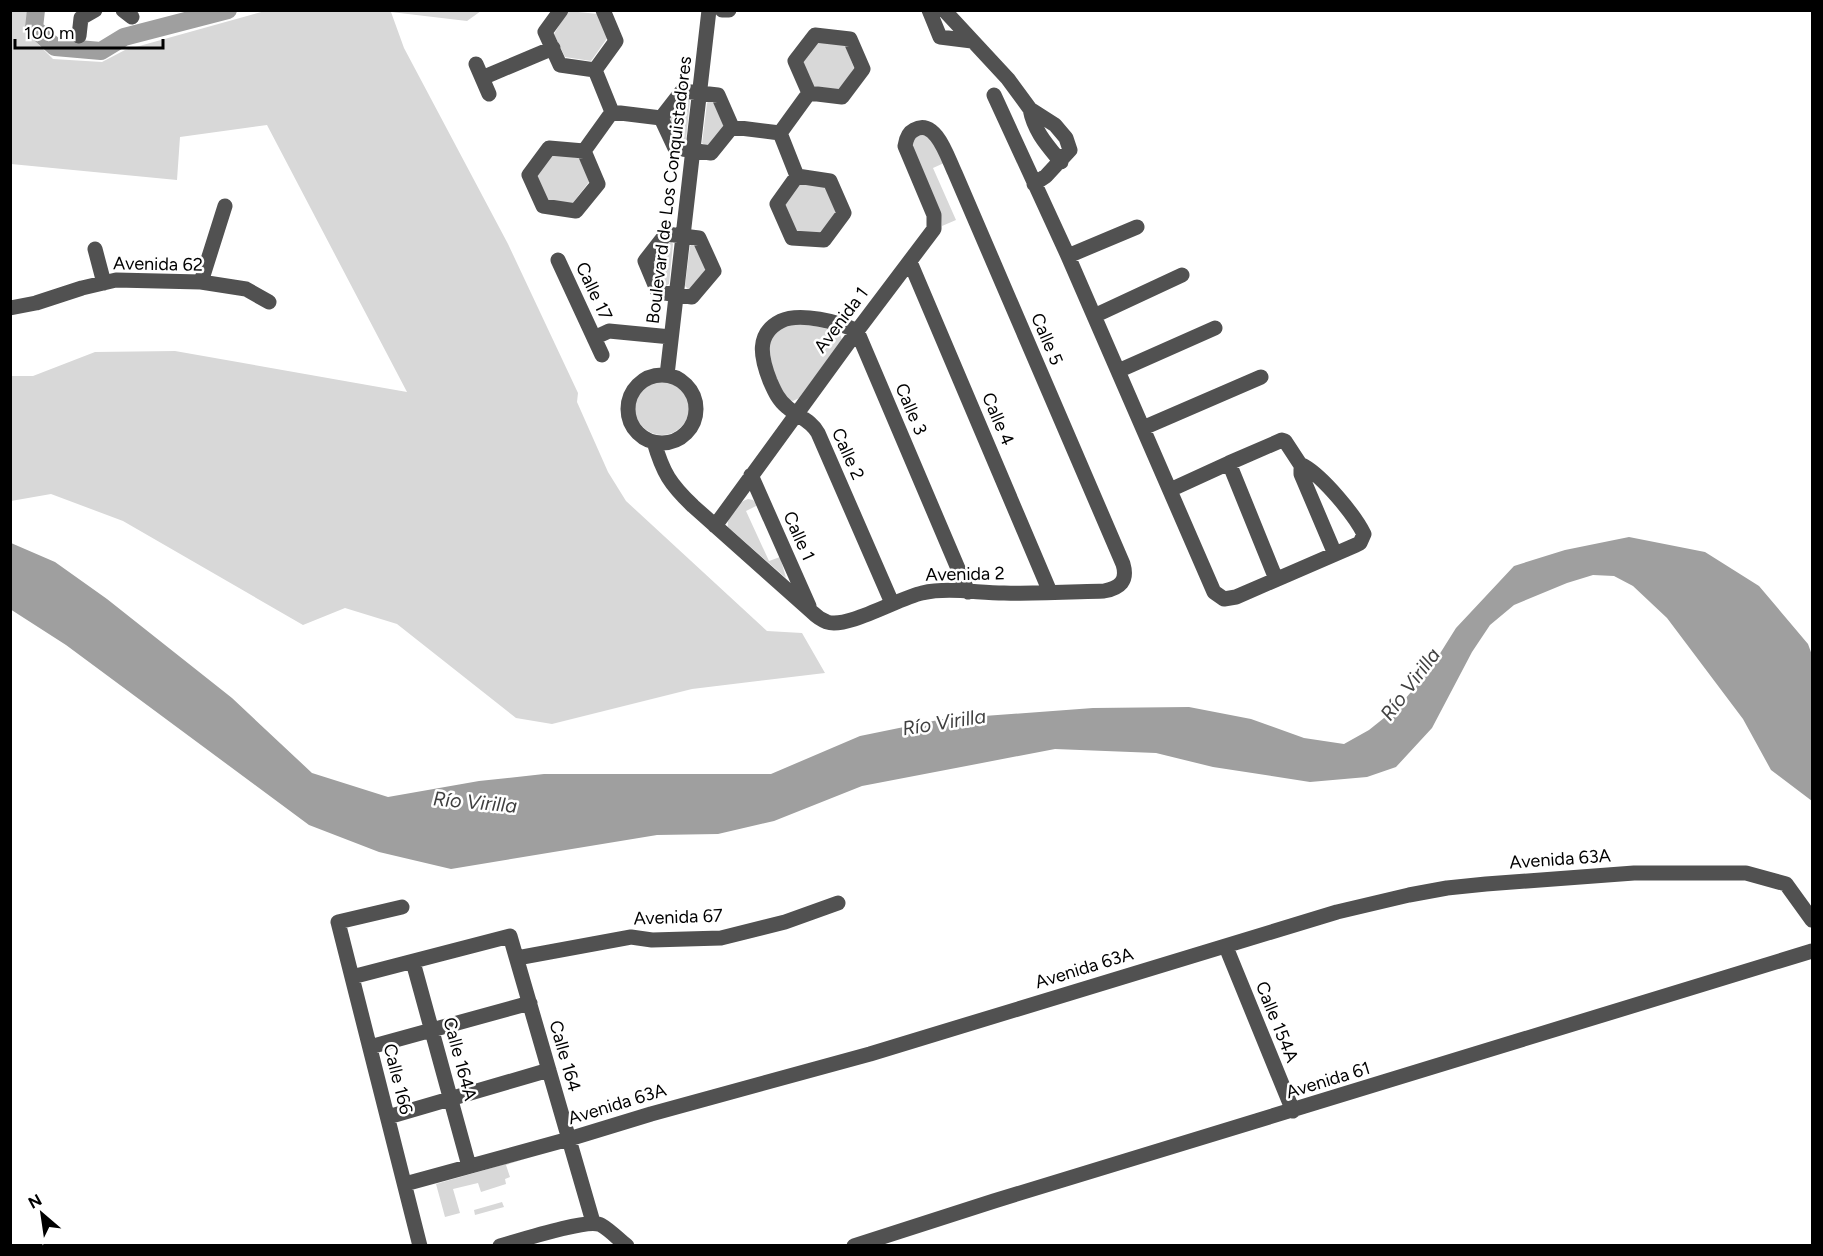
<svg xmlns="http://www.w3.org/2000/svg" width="1823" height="1256" font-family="Figtree,sans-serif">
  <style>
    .green { fill: #d8d8d8 }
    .water { fill: #9f9f9f }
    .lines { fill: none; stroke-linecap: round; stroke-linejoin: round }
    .river { stroke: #9f9f9f; stroke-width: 18 }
    .minor { stroke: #515151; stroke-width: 15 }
    .labels { text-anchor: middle; stroke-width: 5; stroke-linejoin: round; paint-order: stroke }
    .street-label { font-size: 18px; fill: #000; stroke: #fff }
    .water-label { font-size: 20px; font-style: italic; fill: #404040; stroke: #fff }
  </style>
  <rect width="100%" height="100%" fill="#fff"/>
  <path class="green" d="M 11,10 L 28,11 L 28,34 L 53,59 L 102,62 L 125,50 L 265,11 L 481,11 L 467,21 L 391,12 L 404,48 L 508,244 L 578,393 L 577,402 L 608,472 L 626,501 L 767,631 L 802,633 L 825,673 L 692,689 L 552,724 L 516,718 L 397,624 L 345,608 L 303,625 L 123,521 L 51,494 L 11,501 L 11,376 L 33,376 L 95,352 L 175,351 L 407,392 L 267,125 L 180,137 L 177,180 L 11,164 Z
    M 568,11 L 598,14 L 608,37 L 591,61 L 565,57 L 554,34 Z
    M 819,40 L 845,45 L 854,68 L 840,90 L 813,86 L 802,61 Z
    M 688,96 L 690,101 L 686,141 L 681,143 L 668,123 L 670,114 Z
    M 711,99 L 714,101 L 724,126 L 711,145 L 706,146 L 702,143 L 707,103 Z
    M 917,134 L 931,135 L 944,163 L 933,168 L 956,220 L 942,226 L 941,217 L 910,141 Z
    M 553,154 L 580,158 L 589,182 L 572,204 L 547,203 L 535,176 Z
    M 798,183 L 826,185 L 839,211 L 822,234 L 795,232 L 783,205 Z
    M 670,239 L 673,244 L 669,284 L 664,287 C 659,283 658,280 655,274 C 648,258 659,251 670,239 Z
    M 694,243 L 707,269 L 689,290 L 685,286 L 690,246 Z
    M 793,322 L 839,331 L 842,340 L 799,398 L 793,401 L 787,399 C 778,382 752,344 775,329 C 780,326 788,324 793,322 Z
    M635 408a27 27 0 1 1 54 0a27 27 0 1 1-54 0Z
    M 748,499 L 753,500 L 758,505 L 746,511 L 769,561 L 780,557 L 786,578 L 728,527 C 726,516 738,502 748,499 Z
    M 534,1156 L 506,1165 L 510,1177 L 505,1179 L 506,1184 L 481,1192 L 478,1183 L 453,1189 L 460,1213 L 445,1217 L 436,1184 Z
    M 502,1202 L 504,1207 L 475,1215 L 474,1210 Z"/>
  <path class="water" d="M 1629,537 L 1705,552 L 1759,586 L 1808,644 L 1812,655 L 1812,801 L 1771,770 L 1743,719 L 1667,618 L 1633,586 L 1614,576 L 1593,575 L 1567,583 L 1514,605 L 1490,625 L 1472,652 L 1432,728 L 1396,767 L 1367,777 L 1310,782 L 1213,767 L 1156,753 L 1055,749 L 862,786 L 774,821 L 718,834 L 657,835 L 451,869 L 379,852 L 309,825 L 66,645 L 10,609 L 11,543 L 55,562 L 107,599 L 232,698 L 312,773 L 388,797 L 479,781 L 544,774 L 771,774 L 860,736 L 943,719 L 1093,708 L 1189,707 L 1251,719 L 1304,738 L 1344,744 L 1369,730 L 1399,706 L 1429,671 L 1456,628 L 1514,566 L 1565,550 Z"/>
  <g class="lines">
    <path class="river" d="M 36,10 L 34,28 L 55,47 L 101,51 L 124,37 L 228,10"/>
    <path class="minor" d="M 123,10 L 132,17
      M 561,10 L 545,32 L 560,65 L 595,70
      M 722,10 L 729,10
      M 929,10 L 940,37 L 972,41
      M 944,10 L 1008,79 L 1030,109 L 1055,125 L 1066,138 L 1070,150 L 1046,176 L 1034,184
      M 815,35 L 850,39 L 863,69 L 842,97 L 809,93 L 795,61 Z
      M 79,36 L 81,18 L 95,10
      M 476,64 L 489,94
      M 595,70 L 612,112 L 661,118
      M 595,70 L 616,41 L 603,10
      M 482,78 L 553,48
      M 682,91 L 718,95 L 732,127 L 711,153 L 675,148 L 661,118 Z
      M 994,95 L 1068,256 L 1214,592 L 1224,599 L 1236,597 L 1356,545 L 1360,543 L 1364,534 C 1354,514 1323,477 1304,466 L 1301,469 L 1301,474 L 1335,554
      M 1030,109 C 1034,131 1047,145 1061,162
      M 732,127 L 780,133 L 797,176
      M 780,133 L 809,93
      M 549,148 L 584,151 L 598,184 L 576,211 L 543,206 L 529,175 Z
      M 584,151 L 612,112
      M 797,176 L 830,181 L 844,213 L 824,240 L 792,238 L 777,204 Z
      M 666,234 L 699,238 L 714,271 L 692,297 L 658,292 L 645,261 Z
      M 95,249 L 104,283
      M 1068,256 L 1137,227
      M 558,260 L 602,355
      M 910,262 L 1050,592
      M 201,282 L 225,206
      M 10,308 L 36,303 L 82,288 L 116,280 L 201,282 L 246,289 L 269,302
      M 1094,316 L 1182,275
      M 594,338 L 609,331 L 671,337
      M 1118,371 L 1215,328
      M628 409a34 34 0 1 1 68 0a34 34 0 1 1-68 0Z
      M 667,375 L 709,10
      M 1143,428 L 1261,377
      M 654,442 C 663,473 670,484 693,506 L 812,612 C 816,616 822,620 827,622 C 847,629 899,598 922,593 C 949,587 977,593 1004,593 C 1037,594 1071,592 1104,591 C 1120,588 1128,581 1123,564 L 955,173 C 948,159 936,117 914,130 C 908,133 906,139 905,146 L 934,215 L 934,229 L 857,331 L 715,526
      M 751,475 L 809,606
      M 1170,490 L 1229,463
      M 1276,579 L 1229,463 L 1282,440 L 1285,441 L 1302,467
      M 892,603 L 818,433 C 811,420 798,417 787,407 C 778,400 774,390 770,381 C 761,358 755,334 781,321 C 800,312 839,322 857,331 L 968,592
      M 402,907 L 338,922 L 420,1246
      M 1226,947 L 1293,1111
      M 517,958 L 631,937 L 652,940 L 721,938 L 785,922 L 838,903
      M 413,962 L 469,1166
      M 352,977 L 510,936 L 593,1222
      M 370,1047 L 530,1003
      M 388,1117 L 549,1070
      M 405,1184 L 569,1139 L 651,1114 L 870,1054 L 1337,912 L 1409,895 L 1447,888 L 1486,884 L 1634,873 L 1746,873 L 1786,884 L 1812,920
      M 500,1246 C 518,1241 588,1218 601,1225 C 610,1230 618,1239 627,1246
      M 854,1246 L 994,1201 L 1812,951"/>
  </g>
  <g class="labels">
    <g class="street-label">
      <text transform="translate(669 190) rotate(-83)" y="6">Boulevard de Los Conquistadores</text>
      <text transform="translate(158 264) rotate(1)" y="6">Avenida 62</text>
      <text transform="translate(594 291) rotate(65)" y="6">Calle 17</text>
      <text transform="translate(841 320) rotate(-53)" y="6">Avenida 1</text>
      <text transform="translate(1047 339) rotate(67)" y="6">Calle 5</text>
      <text transform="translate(911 409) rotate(67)" y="6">Calle 3</text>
      <text transform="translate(998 419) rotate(67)" y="6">Calle 4</text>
      <text transform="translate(848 454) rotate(66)" y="6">Calle 2</text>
      <text transform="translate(799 536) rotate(66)" y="6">Calle 1</text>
      <text transform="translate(965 574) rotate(-1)" y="6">Avenida 2</text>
      <text transform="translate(1560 859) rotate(-4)" y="6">Avenida 63A</text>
      <text transform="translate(678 917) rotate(-2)" y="6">Avenida 67</text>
      <text transform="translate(1084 968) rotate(-17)" y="6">Avenida 63A</text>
      <text transform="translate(1277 1022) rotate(68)" y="6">Calle 154A</text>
      <text transform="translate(565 1056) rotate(74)" y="6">Calle 164</text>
      <text transform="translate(460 1059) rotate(75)" y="6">Calle 164A</text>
      <text transform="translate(398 1079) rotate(76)" y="6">Calle 166</text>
      <text transform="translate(1328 1080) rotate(-17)" y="6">Avenida 61</text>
      <text transform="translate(617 1104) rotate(-17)" y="6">Avenida 63A</text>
    </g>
    <g class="water-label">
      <text transform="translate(1410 684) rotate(-53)" y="7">Río Virilla</text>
      <text transform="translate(944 722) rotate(-9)" y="7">Río Virilla</text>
      <text transform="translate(475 802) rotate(5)" y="7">Río Virilla</text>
    </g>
  </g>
  <rect width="1823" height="1256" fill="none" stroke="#000000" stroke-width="24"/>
  <g transform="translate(42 1214) rotate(331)" stroke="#ffffff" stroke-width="4.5" paint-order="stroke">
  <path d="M0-4.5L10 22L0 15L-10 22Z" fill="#000000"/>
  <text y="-9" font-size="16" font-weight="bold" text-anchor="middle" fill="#000000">N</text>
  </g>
  <path d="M15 39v9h148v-9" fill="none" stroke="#000000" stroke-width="3"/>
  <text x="24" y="39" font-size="18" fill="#000000" stroke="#ffffff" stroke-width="4.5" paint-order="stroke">100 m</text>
</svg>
